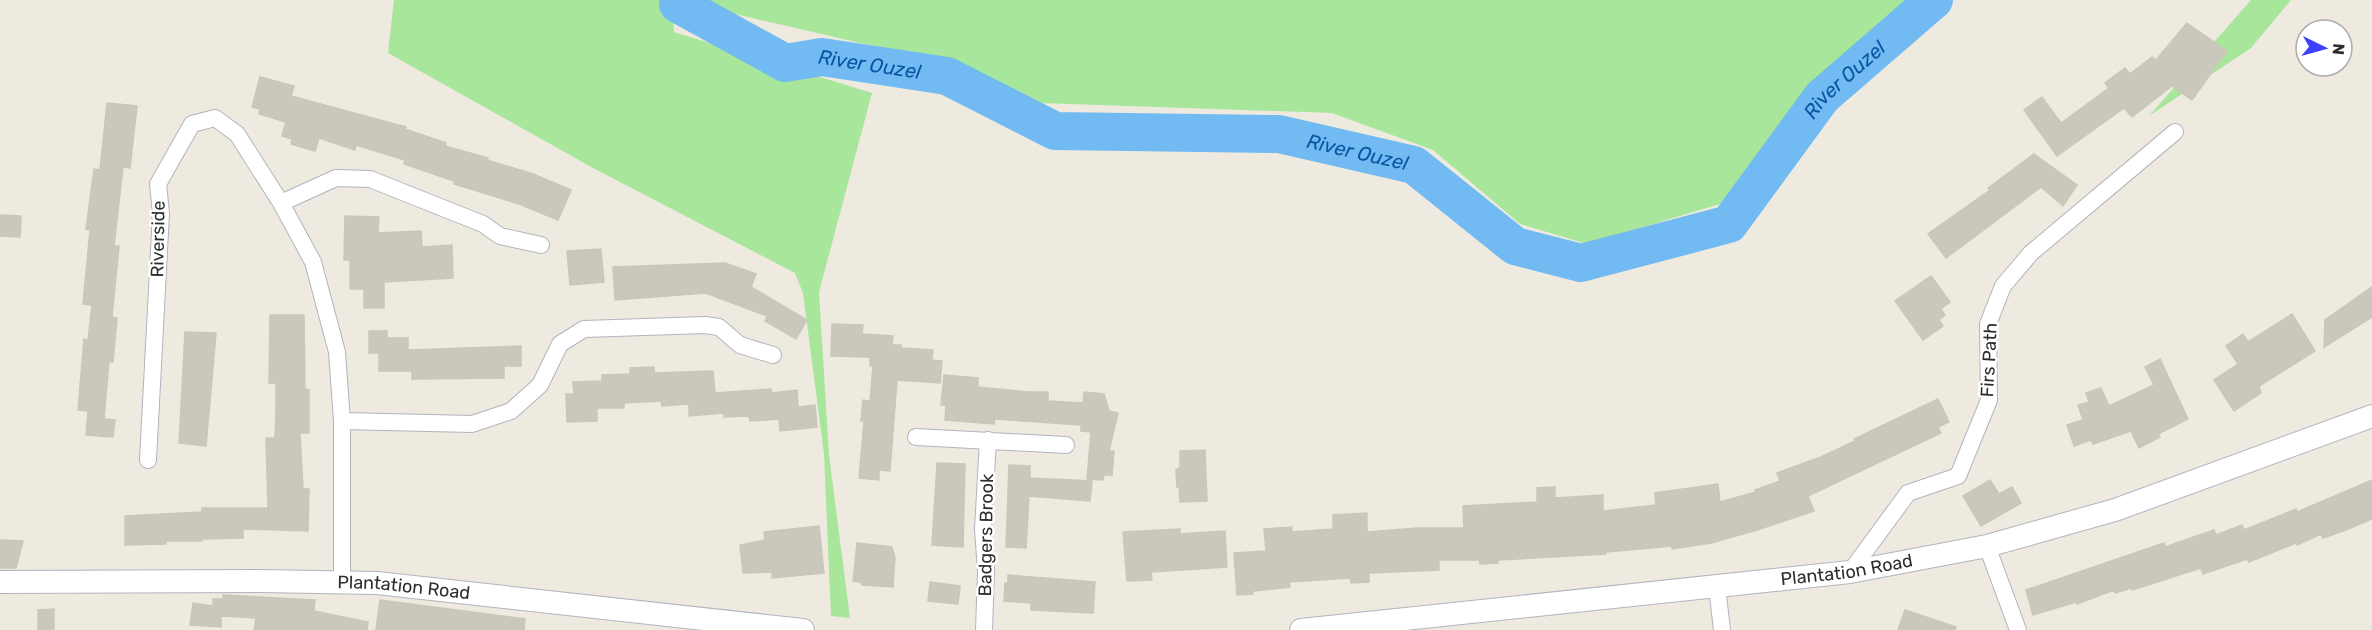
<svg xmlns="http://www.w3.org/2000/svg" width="2372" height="630" font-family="Rubik,sans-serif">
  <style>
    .green { fill: #a8e69b }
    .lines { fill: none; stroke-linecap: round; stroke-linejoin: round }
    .river { stroke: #71baf2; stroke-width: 38 }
    .building { fill: #cac8bd; stroke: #cac7b8; stroke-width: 1.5 }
    .street-casing { stroke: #b3b3c0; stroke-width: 18 }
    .secondary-casing { stroke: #b3b3c0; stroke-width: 24 }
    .street { stroke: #fff; stroke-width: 16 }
    .secondary { stroke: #fff; stroke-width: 22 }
    .labels { text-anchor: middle; stroke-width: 5; stroke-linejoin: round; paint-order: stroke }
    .street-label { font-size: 18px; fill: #2d2d2d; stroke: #fff }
    .water-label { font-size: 20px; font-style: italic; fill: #0a55a3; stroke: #fff }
  </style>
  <rect width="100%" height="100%" fill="#eeeadf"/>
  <path class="green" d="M 394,0 L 672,0 L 674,32 L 872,93 L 819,292 L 829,455 L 850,618 L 831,616 L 824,454 L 803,293 L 795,273 L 593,168 L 388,53 Z
    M 705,0 L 1917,0 L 1818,88 L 1723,203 L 1587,244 L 1520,224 L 1433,150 L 1332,113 L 1041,103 L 951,64 L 705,7 Z
    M 2251,0 L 2291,0 L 2251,48 L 2149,116 Z"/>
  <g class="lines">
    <path class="river" id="s1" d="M 679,0 L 678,4 L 785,63 L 822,57 L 947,76 L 1055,131 L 1279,134 L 1414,165 L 1515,246 L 1581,263 L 1729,224 L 1822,97 L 1934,0"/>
  </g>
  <path class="building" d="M 2187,23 L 2227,51 L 2192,100 L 2172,86 L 2132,117 L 2124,108 L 2057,156 L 2024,110 L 2042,97 L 2061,123 L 2109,88 L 2105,83 L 2125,68 L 2130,74 L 2152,57 L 2156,60 Z
    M 260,77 L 294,86 L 291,96 L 406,127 L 405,129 L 446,143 L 445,146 L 488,158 L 487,160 L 533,174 L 571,190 L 558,220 L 519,204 L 454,184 L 454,181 L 404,164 L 405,160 L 356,145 L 355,150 L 319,138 L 315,151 L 291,144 L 292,139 L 282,136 L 286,122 L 259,114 L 260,109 L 252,107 Z
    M 107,103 L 137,106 L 130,168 L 123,167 L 114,246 L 119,246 L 112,317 L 117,318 L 113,362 L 109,361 L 104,419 L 115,420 L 113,437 L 86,435 L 88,411 L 78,410 L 84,339 L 88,340 L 92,305 L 83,304 L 90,230 L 86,229 L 94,169 L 100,170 Z
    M 2034,154 L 2077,185 L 2063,206 L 2041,187 L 1946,258 L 1928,234 L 1990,190 L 1988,188 Z
    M 0,215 L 21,216 L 20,237 L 0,236 Z
    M 345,216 L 379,217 L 378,233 L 421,231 L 422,247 L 452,245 L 453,278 L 384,282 L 384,308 L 364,308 L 364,289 L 350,289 L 350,260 L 344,260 Z
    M 601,249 L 604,282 L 570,285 L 567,251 Z
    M 725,263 L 756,274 L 751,287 L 807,320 L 796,339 L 765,321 L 767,316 L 706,293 L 615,300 L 613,267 Z
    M 1931,276 L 1950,302 L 1941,309 L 1945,315 L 1939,320 L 1943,326 L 1923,340 L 1895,301 Z
    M 2372,287 L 2372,317 L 2324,347 L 2325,320 Z
    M 2292,314 L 2315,351 L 2259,386 L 2261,393 L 2234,411 L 2214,380 L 2238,364 L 2226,346 L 2243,334 L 2248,342 Z
    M 270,315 L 304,315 L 305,389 L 309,390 L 309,433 L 300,433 L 303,489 L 309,489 L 308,531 L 243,529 L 243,538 L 202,539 L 202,541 L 166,541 L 166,544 L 125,545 L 125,516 L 202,512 L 202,508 L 268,508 L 266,438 L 275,438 L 276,411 L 276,383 L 269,383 Z
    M 832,324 L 863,325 L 862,334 L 893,336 L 892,345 L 901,345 L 901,348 L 933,350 L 932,360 L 942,361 L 940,383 L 897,380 L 890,471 L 879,470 L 879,480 L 859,478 L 864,421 L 861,421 L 863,400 L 870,401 L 873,366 L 870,366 L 870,357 L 831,356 Z
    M 369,331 L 387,331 L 387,338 L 408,338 L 408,350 L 521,346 L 521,366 L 504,366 L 504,378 L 412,379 L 412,371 L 379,371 L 379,353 L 369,353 Z
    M 185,332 L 216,333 L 206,446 L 179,443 Z
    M 2160,359 L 2188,419 L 2158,434 L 2160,437 L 2139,448 L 2131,431 L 2093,444 L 2091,440 L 2074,446 L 2067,425 L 2083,420 L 2078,405 L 2089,402 L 2086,393 L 2101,388 L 2109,406 L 2154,385 L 2145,367 Z
    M 654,367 L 654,373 L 713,371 L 715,393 L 771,389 L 772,393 L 797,390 L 798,407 L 815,405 L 817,427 L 780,431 L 779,419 L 750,421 L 749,416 L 724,417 L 724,413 L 689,416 L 689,404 L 662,406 L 661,401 L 624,403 L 624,408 L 597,408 L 597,421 L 567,422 L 566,394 L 574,394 L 573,382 L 602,381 L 602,375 L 630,374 L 630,368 Z
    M 944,375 L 978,378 L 978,387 L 1028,392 L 1048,392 L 1048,401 L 1083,403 L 1084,392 L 1104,394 L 1109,411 L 1118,413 L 1109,451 L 1114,451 L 1112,475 L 1104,475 L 1103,480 L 1087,479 L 1091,432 L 1081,431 L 1081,425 L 995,419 L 994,424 L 945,420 L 946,405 L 941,405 Z
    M 1938,399 L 1949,422 L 1938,427 L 1941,433 L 1808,496 L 1814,511 L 1757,530 L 1711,543 L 1672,549 L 1672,546 L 1606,552 L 1606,554 L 1498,560 L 1498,563 L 1480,564 L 1479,560 L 1439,560 L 1439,570 L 1369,573 L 1369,582 L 1351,583 L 1350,578 L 1289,582 L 1290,587 L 1253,591 L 1253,594 L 1237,595 L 1234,553 L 1266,551 L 1264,529 L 1292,527 L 1292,532 L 1333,529 L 1333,515 L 1367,513 L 1367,532 L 1417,528 L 1464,528 L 1463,506 L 1537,502 L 1537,488 L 1555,487 L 1555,498 L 1603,495 L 1603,511 L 1656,505 L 1655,493 L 1718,484 L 1720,502 L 1756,492 L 1755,490 L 1780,481 L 1777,473 L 1821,457 L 1855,441 L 1854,439 Z
    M 1205,450 L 1207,501 L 1180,502 L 1179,487 L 1177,487 L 1176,470 L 1180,467 L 1180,451 Z
    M 937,463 L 965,464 L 963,547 L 932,545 Z
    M 1009,465 L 1030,466 L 1030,478 L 1092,481 L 1090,501 L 1029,496 L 1026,548 L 1006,547 Z
    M 1990,480 L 1999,494 L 2012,487 L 2021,503 L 1981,526 L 1963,496 Z
    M 2372,480 L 2372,519 L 2346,530 L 2323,538 L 2321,534 L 2297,545 L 2296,543 L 2249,562 L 2247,559 L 2203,574 L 2201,568 L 2132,590 L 2131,588 L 2115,593 L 2114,590 L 2077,604 L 2076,602 L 2033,615 L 2026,590 L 2164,543 L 2165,547 L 2214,530 L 2216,535 L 2242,525 L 2244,530 L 2296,509 L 2297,512 Z
    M 819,526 L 824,573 L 772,578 L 772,572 L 743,573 L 740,545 L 765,540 L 764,532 Z
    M 1180,529 L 1180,534 L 1225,531 L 1227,567 L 1151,572 L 1152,580 L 1127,581 L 1123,532 Z
    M 0,540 L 23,541 L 16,568 L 0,568 Z
    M 857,543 L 892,547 L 895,558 L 893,587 L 862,585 L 861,582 L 853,581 Z
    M 1008,575 L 1095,582 L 1093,613 L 1031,610 L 1031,603 L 1004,601 L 1005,583 L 1008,583 Z
    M 930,582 L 960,586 L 958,604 L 928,601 Z
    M 223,595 L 315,600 L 314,611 L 368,622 L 367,630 L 254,630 L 256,618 L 221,616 L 221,627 L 190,625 L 193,603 L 213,606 L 213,599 L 223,599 Z
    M 380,600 L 525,619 L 524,630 L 376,630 Z
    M 54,609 L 54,630 L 38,630 L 38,610 Z
    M 1905,610 L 1956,627 L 1955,630 L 1898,630 Z"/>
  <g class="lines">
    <defs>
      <path id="street" d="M 281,203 L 336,178 L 370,179 L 483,224 L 500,236 L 541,245
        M 342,421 L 472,424 L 511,411 L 540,385 L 560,344 L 584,329 L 705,325 L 719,327 L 740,345 L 773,355
        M 916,437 L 1066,445
        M 148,460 L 161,213 L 158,184 L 192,124 L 215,118 L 237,134 L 281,203 L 313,262 L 337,352 L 342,421 L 342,582
        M 1987,546 L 2018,630
        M 1850,572 L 1908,493 L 1958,476 L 1989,400 L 1988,324 L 2003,286 L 2031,253 L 2175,132
        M 1717,587 L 1722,630
        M 984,630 L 986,571 L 983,529 L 988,440"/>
      <g id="secondary">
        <path id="s2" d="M 0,582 L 259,581 L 377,583 L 803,630"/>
        <path id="s3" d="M 1301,630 L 1850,572 L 1987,546 L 2115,510 L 2372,416"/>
      </g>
    </defs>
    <use href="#street" class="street-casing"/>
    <use href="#secondary" class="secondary-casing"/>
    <use href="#street" class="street"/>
    <use href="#secondary" class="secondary"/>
  </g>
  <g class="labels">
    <g class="street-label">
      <text transform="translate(158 239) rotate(-89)" y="6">Riverside</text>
      <text transform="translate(1989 360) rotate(-87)" y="6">Firs Path</text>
      <text transform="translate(986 535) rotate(-89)" y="6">Badgers Brook</text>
      <text dy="6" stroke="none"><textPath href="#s3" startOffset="549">Plantation Road</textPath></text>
      <text dy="6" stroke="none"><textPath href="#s2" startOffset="404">Plantation Road</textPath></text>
    </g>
    <g class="water-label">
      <text dy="7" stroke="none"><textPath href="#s1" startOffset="212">River Ouzel</textPath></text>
      <text dy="7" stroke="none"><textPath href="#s1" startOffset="1310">River Ouzel</textPath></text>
      <text dy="7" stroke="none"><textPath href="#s1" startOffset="716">River Ouzel</textPath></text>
    </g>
  </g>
  <g transform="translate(2324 48) rotate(95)"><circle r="28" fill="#ffffff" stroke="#ababab" stroke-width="1.5"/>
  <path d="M0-4.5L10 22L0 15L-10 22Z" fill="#3d40fe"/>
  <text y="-9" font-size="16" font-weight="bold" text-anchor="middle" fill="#2d2d2d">N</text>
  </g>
</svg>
